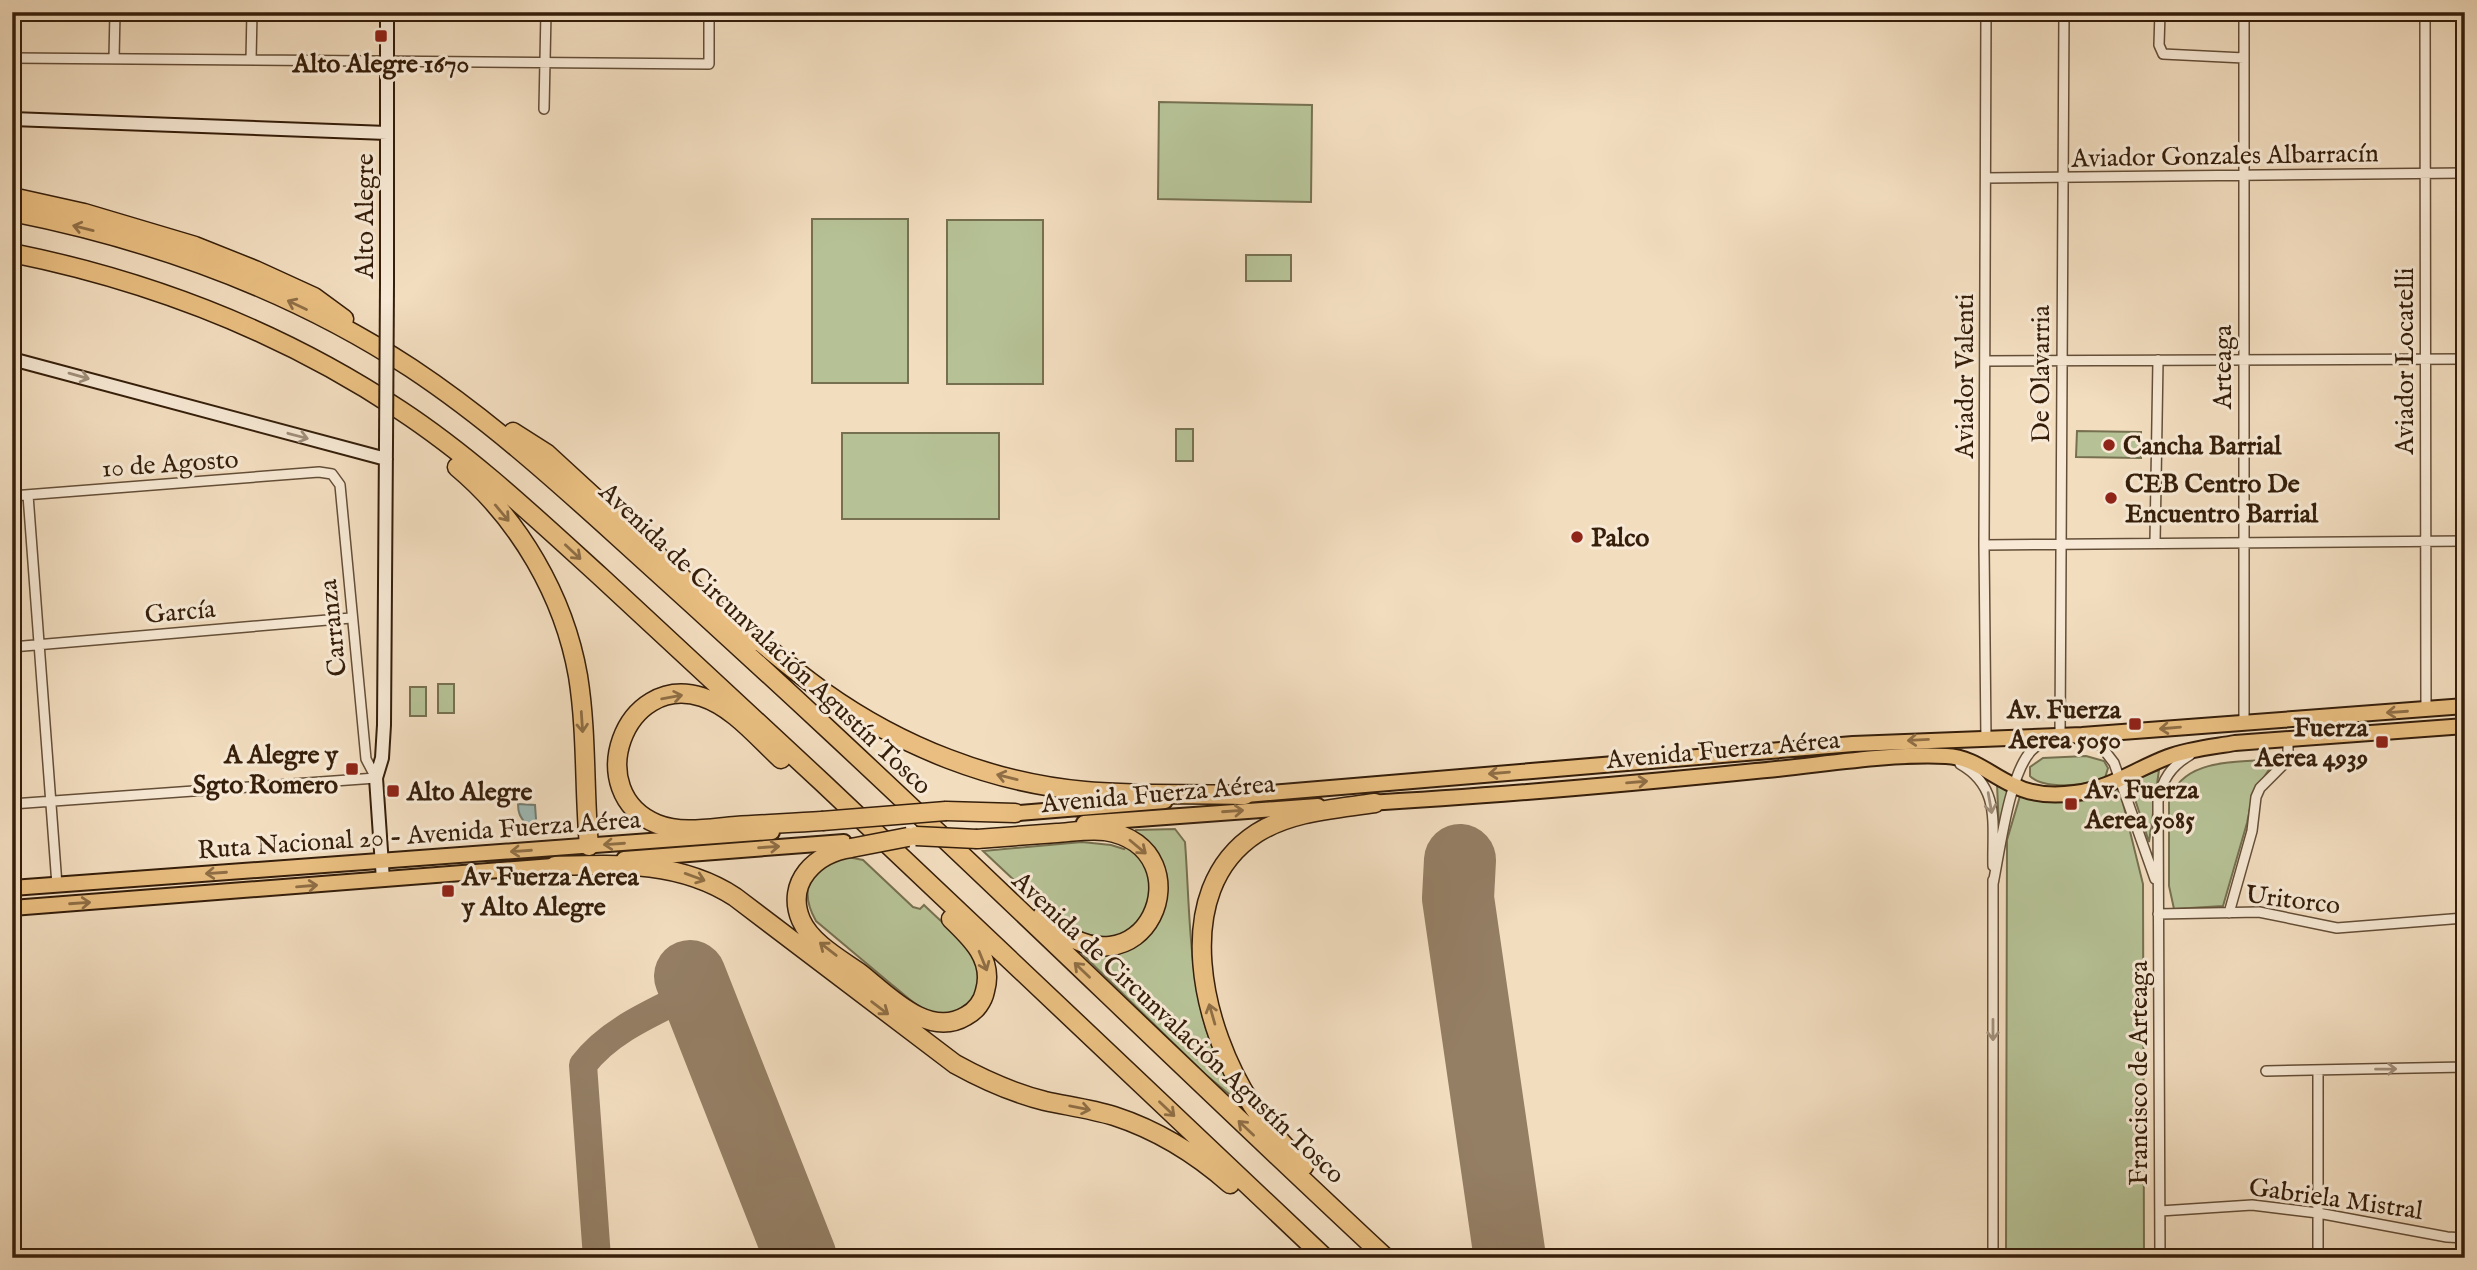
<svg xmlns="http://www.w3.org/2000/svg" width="2477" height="1270" font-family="'IM FELL English',serif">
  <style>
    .green { fill: #b6c296; stroke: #767050; stroke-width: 2 }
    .water { fill: #9cbbb7; stroke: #737c72; stroke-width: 2 }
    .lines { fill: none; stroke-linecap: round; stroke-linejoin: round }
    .taxiway { stroke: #947e64; stroke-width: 28 }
    .runway { stroke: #947e64; stroke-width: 72 }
    .street-casing { stroke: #644e37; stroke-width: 12 }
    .secondary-casing { stroke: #351e0a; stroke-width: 16 }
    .primary-casing { stroke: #351e0a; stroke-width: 18 }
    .highway-casing { stroke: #351e0a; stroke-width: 21 }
    .street { stroke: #f7e9d5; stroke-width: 9 }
    .secondary { stroke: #f7e9d5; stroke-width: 12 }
    .primary { stroke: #e9be80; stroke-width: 14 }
    .highway { stroke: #e9be80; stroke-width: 18 }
    .secondary-bridge-casing { stroke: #351e0a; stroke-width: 16; stroke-linecap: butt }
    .highway-bridge-casing { stroke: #351e0a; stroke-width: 21; stroke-linecap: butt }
    .secondary-bridge { stroke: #f7e9d5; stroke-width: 12 }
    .highway-bridge { stroke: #e9be80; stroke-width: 18 }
    .oneway { stroke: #8f6e45 }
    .oneway2 { stroke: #a08e7a }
    .poi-dot { fill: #8f2418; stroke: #f7e9d5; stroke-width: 2.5 }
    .labels { text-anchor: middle; stroke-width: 6; stroke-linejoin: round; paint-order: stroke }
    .poi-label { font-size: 26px; font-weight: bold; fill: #351e0a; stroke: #f7e9d5; text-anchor: start }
    .street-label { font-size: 26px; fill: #351e0a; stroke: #f7e9d5 }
  </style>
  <rect width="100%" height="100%" fill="#f2ddbf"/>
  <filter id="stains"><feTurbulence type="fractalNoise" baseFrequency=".00286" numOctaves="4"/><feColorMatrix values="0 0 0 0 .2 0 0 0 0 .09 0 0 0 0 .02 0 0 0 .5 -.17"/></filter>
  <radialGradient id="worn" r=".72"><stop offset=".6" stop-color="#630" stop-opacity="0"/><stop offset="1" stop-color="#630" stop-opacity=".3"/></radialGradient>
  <path class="green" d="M 1159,102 L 1312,105 L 1311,202 L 1158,199 Z
    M 812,219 L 908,219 L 908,383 L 812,383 Z
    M 947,220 L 1043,220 L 1043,384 L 947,384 Z
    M 1246,255 L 1291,255 L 1291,281 L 1246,281 Z
    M 1176,429 L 1193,429 L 1193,461 L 1176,461 Z
    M 2077,431 L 2141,432 L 2141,458 L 2076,457 Z
    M 842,433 L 999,433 L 999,519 L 842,519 Z
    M 438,684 L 454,684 L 454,713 L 438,713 Z
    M 410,687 L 426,687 L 426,716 L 410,716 Z
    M 2086,756 L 2104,761 L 2108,768 L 2105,778 C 2089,786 2044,790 2030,776 L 2030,767 L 2043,758 Z
    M 2276,759 L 2253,794 L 2247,823 L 2223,906 L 2174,909 L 2169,886 L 2169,801 C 2182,757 2238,763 2276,759 Z
    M 2159,770 L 2149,842 L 2129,781 Z
    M 1997,784 L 2009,789 L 1999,830 Z
    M 2119,787 L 2143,884 L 2144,1258 L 2006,1258 L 2007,840 L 2020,796 C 2053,804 2089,807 2119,787 Z
    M 1175,829 L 1185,842 C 1190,908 1188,978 1210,1041 C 1218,1063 1230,1083 1241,1104 L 1205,1074 L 1076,948 C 1093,953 1108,955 1125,950 C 1157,939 1178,894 1160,863 C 1153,853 1142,844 1134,835 L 1136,830 Z
    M 1082,842 L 1111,845 L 1124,849 L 1127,846 L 1148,867 L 1152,898 L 1137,926 L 1117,938 L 1090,938 L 1052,916 L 983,851 Z
    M 848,857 L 863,860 L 913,907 L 920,909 L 924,905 C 946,927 1007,972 966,1005 C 955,1013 943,1017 930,1012 C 916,1007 903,993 891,984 C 866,963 841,942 816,921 C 797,888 812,864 848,857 Z"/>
  <path class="water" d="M 518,804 L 535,805 L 536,819 L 532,824 L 525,823 C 520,816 518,813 518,804 Z"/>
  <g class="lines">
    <path class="taxiway" d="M 597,1258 L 583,1065 C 610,1029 657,1011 696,991"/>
    <path class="runway" d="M 1460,860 L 1458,898 L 1510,1258
      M 690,976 L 801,1258"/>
    <defs>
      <path id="street" d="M 2160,12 L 2159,45 L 2163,54 L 2244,58
        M 2425,12 L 2426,710
        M 12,58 L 709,64 L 709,12
        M 114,59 L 115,12
        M 251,60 L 252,12
        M 544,109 L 546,12
        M 1986,178 L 2465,173
        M 1985,361 L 2465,359
        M 28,495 L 57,885
        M 12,496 L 319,472 L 332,474 L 340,485 L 366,759 L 376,778 L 12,804
        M 2155,542 L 2158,360
        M 1984,545 L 2465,541
        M 12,647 L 351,618
        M 2244,721 L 2244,12
        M 2464,726 L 2464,1258
        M 2084,736 L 2101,746 L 2114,763 L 2155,879
        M 1986,740 L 1984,545 L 1986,12
        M 1960,764 C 2001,787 1992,824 1993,866
        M 1993,884 C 2000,850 2009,775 2031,751 C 2039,742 2049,739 2060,736 L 2064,12
        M 2229,913 L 2252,831 L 2256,797 L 2260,788 L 2288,760 L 2288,739
        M 2158,914 L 2259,912 L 2337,928 L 2464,918
        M 2318,1070 L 2318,1258
        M 2266,1071 L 2465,1067
        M 2160,1211 L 2252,1205 L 2318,1213 L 2447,1237 L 2465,1238
        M 1993,1258 L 1993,880
        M 2160,1258 L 2158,801 C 2162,780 2171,766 2190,755"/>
      <path id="secondary" d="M 387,12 L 387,283
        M 12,119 L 387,133
        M 12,359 L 386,459
        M 383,880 L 376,778 L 382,758 L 384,725 L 386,444"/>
      <path id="primary" d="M 1234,796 L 1853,744 L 2082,735 L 2465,706
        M 1366,803 C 1496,796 1627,784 1756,771 C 1816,766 1887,753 1946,756 C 1973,757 1989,774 2013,785 C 2032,795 2054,796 2075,793 C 2109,789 2136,769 2168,757 C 2189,749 2212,747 2235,743 L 2465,726
        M 1007,814 L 1165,801
        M 1084,823 L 1318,806
        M 624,859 L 844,842
        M 12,888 L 772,832
        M 12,908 L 566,865"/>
      <path id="highway" d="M 12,197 L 84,213 L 195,246 L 255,270 L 314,297 L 344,319
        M 12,212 C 153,240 290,289 411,368 C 485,417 551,476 616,535 C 688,600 759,665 830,731 C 1017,905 1199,1084 1386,1258
        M 12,253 C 151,281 282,332 400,410 C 473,458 537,519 601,577 C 675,645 749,714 823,783 C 991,941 1157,1101 1325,1258
        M 513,432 L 546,453 L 752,642
        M 457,467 C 519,519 564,596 578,676 C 587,732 584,790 589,846
        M 745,629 C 771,651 797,673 824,692 C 900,746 992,783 1085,791 C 1138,796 1192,793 1245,795
        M 781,759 C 758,738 733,707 702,697 C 624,672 581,793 657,824 C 682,834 710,828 736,826 C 765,824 793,823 822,821
        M 946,811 L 1015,813
        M 977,839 C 1003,837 1030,835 1057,833 C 1072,832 1089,829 1105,831 C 1210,848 1145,1013 1042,916
        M 851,848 C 816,853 785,882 801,920 C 811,943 840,959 860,973 C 888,995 928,1039 966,1016 C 976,1011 983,1001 985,991 C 994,960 972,939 951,919
        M 555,866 C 618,864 680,861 735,897 L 955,1064 C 984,1080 1013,1093 1045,1101 C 1068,1106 1091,1109 1114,1116 C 1157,1130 1196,1154 1230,1184
        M 1304,1166 C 1285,1147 1267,1127 1252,1105 C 1203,1031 1167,891 1257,833 C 1292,811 1336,809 1375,803"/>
    </defs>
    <use href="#street" class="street-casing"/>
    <use href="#secondary" class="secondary-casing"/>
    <use href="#primary" class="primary-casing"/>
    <use href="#highway" class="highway-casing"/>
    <use href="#street" class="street"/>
    <use href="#secondary" class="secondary"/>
    <use href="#primary" class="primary"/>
    <use href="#highway" class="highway"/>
    <defs>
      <path id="secondary-bridge" d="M 386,444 L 387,283"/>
      <path id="highway-bridge" d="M 822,821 L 946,811
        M 916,836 L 977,839
        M 851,848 L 908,837"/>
    </defs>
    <use href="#secondary-bridge" class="secondary-bridge-casing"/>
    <use href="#highway-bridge" class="highway-bridge-casing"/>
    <use href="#secondary-bridge" class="secondary-bridge"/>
    <use href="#highway-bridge" class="highway-bridge"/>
  </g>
  <defs><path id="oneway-shaft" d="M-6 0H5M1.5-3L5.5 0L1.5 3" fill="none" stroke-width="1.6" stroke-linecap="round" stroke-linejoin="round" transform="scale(1.75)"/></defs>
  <g class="oneway">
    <use href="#oneway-shaft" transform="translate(83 228) rotate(-166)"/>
    <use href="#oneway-shaft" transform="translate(297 305) rotate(-155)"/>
    <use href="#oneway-shaft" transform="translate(502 513) rotate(50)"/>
    <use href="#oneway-shaft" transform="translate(573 552) rotate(43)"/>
    <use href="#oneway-shaft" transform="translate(672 697) rotate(-10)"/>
    <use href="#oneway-shaft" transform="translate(2397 712) rotate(176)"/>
    <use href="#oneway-shaft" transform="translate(582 722) rotate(86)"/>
    <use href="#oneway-shaft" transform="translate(2170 728) rotate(175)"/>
    <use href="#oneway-shaft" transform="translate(1918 740) rotate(177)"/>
    <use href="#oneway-shaft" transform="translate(1499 773) rotate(175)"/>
    <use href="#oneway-shaft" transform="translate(1007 777) rotate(-166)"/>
    <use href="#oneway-shaft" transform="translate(1637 782) rotate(-5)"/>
    <use href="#oneway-shaft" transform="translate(1233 811) rotate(-4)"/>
    <use href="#oneway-shaft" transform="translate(614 844) rotate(176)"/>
    <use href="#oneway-shaft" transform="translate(769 847) rotate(-4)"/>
    <use href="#oneway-shaft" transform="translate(1138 847) rotate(40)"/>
    <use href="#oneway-shaft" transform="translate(521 851) rotate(176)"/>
    <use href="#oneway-shaft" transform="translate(216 873) rotate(176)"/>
    <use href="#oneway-shaft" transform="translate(695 877) rotate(20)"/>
    <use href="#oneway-shaft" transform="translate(307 886) rotate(-5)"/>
    <use href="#oneway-shaft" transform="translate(80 903) rotate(-4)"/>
    <use href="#oneway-shaft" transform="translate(828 949) rotate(-142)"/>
    <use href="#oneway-shaft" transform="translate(983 961) rotate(68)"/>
    <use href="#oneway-shaft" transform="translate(1082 970) rotate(-136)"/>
    <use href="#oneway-shaft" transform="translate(880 1008) rotate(37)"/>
    <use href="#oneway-shaft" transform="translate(1212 1014) rotate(-106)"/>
    <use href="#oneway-shaft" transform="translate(1080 1108) rotate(11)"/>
    <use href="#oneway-shaft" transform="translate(1167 1109) rotate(44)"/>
    <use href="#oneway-shaft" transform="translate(1246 1128) rotate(-137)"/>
  </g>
  <g class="oneway2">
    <use href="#oneway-shaft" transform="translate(79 376) rotate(16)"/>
    <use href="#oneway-shaft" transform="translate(298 436) rotate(15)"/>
    <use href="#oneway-shaft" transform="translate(1990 803) rotate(80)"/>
    <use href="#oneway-shaft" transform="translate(1993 1030) rotate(90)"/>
    <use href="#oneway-shaft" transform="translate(2386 1069) rotate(-1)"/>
  </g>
  <g class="poi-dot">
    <rect x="374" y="29" width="14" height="14" rx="3.5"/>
    <circle cx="2109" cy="445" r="7"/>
    <circle cx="2111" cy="498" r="7"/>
    <circle cx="1577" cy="537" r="7"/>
    <rect x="2128" y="717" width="14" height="14" rx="3.5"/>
    <rect x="2375" y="735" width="14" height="14" rx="3.5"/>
    <rect x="345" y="762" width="14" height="14" rx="3.5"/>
    <rect x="386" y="784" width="14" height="14" rx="3.5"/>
    <rect x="2064" y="797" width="14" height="14" rx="3.5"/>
    <rect x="441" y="884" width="14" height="14" rx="3.5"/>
  </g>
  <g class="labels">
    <g class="poi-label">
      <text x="381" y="72" text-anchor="middle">Alto Alegre 1670</text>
      <text x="2123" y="454">Cancha Barrial</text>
      <text x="2125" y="492">CEB Centro De<tspan x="2125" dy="30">Encuentro Barrial</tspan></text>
      <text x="1591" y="546">Palco</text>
      <text x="2121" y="718" text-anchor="end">Av. Fuerza<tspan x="2121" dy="30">Aerea 5050</tspan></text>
      <text x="2368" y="736" text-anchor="end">Fuerza<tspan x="2368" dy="30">Aerea 4939</tspan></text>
      <text x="338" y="763" text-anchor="end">A Alegre y<tspan x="338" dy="30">Sgto Romero</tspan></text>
      <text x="2085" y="798">Av. Fuerza<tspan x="2085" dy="30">Aerea 5085</tspan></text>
      <text x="407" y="800">Alto Alegre</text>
      <text x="462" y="885">Av Fuerza Aerea<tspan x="462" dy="30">y Alto Alegre</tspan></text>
    </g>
    <g class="street-label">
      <text transform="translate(2225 155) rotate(-1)" y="9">Aviador Gonzales Albarracín</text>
      <text transform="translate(364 216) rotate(-90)" y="9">Alto Alegre</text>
      <text transform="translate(2404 361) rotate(-90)" y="9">Aviador Locatelli</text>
      <text transform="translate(2222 367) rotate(-90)" y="9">Arteaga</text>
      <text transform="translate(2040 374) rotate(-90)" y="9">De Olavarria</text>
      <text transform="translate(1964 376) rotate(-90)" y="9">Aviador Valenti</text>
      <text transform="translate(170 463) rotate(-4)" y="9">10 de Agosto</text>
      <text transform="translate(180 611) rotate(-5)" y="9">García</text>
      <text transform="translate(332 628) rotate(-96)" y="9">Carranza</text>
      <text transform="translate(766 638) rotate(43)" y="9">Avenida de Circunvalación Agustín Tosco</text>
      <text transform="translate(1723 749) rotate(-5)" y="9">Avenida Fuerza Aérea</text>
      <text transform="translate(1158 793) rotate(-5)" y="9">Avenida Fuerza Aérea</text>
      <text transform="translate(419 834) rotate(-4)" y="9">Ruta Nacional 20 - Avenida Fuerza Aérea</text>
      <text transform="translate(2293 899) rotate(7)" y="9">Uritorco</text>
      <text transform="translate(1179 1027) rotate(43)" y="9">Avenida de Circunvalación Agustín Tosco</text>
      <text transform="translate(2138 1073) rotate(-90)" y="9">Francisco de Arteaga</text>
      <text transform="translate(2336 1198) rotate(8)" y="9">Gabriela Mistral</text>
    </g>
  </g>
  <rect width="2477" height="1270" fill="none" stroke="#f2ddbf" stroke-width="42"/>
  <rect x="14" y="14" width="2449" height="1242" fill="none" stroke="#351e0a" stroke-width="3.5"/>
  <rect x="21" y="21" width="2435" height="1228" fill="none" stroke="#351e0a" stroke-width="2"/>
  <rect width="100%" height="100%" filter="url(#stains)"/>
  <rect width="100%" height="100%" fill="url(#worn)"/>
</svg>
